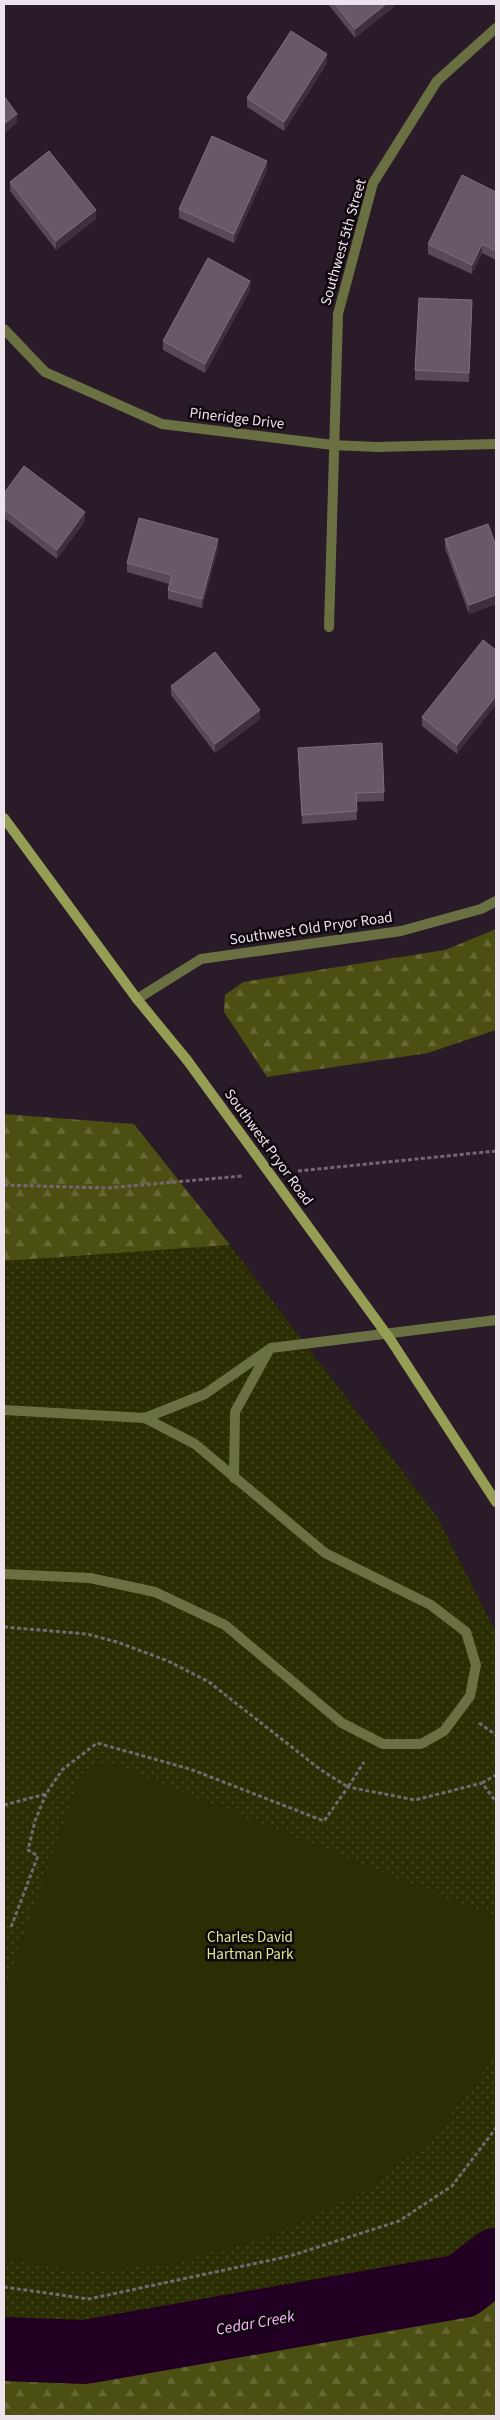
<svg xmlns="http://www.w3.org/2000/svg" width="500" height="2420" font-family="'Source Sans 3',sans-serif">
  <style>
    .green { fill: url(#green-dots) }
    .forest { fill: url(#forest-firs) }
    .pitch { fill: #2b2d02 }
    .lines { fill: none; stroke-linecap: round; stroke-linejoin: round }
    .river { stroke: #220023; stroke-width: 64 }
    .path { stroke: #736773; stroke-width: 3; stroke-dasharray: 4 2.5; stroke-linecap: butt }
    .service { stroke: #6b7043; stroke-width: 10 }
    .minor { stroke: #6b7043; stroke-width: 10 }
    .secondary { stroke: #969d54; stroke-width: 10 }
    .secondary-bridge { stroke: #969d54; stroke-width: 10 }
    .wall { fill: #574956 }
    .shaded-wall { fill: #3e2f3d }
    .building { fill: #675966; stroke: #7c6f7b }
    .labels { text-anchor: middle; stroke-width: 5; stroke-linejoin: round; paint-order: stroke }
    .street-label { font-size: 15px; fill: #ece3ec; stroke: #0e080e }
    .park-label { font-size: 15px; fill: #e1e990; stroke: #0e080e }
    .water-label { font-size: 16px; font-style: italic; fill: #fdbbfb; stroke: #0e080e }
  </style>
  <defs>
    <pattern id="green-dots" width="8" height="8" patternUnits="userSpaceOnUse" patternTransform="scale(1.25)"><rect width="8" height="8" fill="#2b2d02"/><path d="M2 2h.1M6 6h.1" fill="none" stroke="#4a4b27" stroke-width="1.8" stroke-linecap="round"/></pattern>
    <pattern id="forest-firs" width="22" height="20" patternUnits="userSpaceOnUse" patternTransform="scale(1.25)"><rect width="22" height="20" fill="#4b4f11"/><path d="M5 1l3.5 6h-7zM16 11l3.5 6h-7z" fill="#656834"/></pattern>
  </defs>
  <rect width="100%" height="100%" fill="#291b28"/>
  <path class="green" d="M 230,1245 L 438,1518 L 496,1632 L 496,2260 L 462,2286 L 85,2352 L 4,2363 L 4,1261 Z"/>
  <path class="forest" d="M 496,929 L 496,1030 L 428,1053 L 267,1077 L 224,1012 L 225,995 L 243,982 L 445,950 Z
    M 4,1114 L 134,1124 L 230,1245 L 4,1261 Z
    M 496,2260 L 496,2416 L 4,2416 L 4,2363 L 85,2352 L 462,2286 Z"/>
  <path class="pitch" d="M 106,1761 L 496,1918 L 496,2055 L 435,2135 L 363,2192 L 267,2237 L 170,2264 L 81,2271 L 4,2259 L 4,1991 L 81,1774 Z"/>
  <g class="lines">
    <path class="river" d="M 4,2349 L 85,2352 L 462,2286 L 496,2260"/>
    <path class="path" d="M 298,1171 L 496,1151
      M 4,1185 L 107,1188 L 242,1176
      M 4,1627 L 87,1634 L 117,1642 L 168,1661 L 209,1682 L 321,1770 L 348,1787 L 364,1762
      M 479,1723 L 496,1735
      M 482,1783 L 496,1775
      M 4,1805 L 46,1794 L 62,1770 L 97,1743 L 190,1769 L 324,1821 L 348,1787 L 415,1800 L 482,1783 L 496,1802
      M 11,1927 L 38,1856 L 28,1850 L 35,1821 L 46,1794
      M 4,2287 L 89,2299 L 290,2256 L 399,2221 L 452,2186 L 496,2128"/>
    <path class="service" d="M 4,1410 L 145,1418 L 195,1444 L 325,1553 L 431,1605 L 466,1632 L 476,1665 L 470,1696 L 444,1731 L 421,1744 L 383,1744 L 342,1723 L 225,1625 L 155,1592 L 90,1578 L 4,1574
      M 145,1418 L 205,1394 L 271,1348 L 496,1320
      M 234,1478 L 235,1412 L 269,1350"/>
    <path class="minor" d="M 4,329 L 45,372 L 162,424 L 333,445 L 377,447 L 496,444
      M 329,627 L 338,314 L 373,183 L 437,81 L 496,28
      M 137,999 L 201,959 L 401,931 L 481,909 L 496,901"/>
    <path class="secondary" d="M 4,818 L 137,999 L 187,1060"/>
    <path class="secondary-bridge" d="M 187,1060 L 390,1339 L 496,1502"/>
  </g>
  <path class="wall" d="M 328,4 L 397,4 L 355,38 Z
    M 327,63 L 284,131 L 247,107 L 247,98 Z
    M 267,170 L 234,243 L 179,218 L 179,209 Z
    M 10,182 L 96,219 L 56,250 L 10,191 Z
    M 496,192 L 496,260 L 482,253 L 472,274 L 428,254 L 428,244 Z
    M 250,290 L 205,373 L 163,350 L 163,341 Z
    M 472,300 L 469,382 L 415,380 L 415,370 Z
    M 4,493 L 85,521 L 57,559 L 4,518 Z
    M 445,539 L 496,546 L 496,604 L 469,614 L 445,548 Z
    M 218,548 L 202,608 L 168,599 L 168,590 L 169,584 L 127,572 L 127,563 Z
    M 496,650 L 457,754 L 422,726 L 422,717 Z
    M 171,686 L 260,719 L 215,753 L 171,695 Z
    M 298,748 L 384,792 L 384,801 L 356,802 L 357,820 L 302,824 Z"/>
  <path class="shaded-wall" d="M 386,4 L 397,4 L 355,38 L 355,29 Z
    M 327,54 L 327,63 L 284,131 L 284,122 Z
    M 17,114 L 17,123 L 4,134 L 4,124 Z
    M 267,161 L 267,170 L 234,243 L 234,234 Z
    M 96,210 L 96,219 L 56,250 L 56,241 Z
    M 482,244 L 482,253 L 472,274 L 472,265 Z
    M 250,281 L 250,290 L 205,373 L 205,364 Z
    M 85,512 L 85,521 L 57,559 L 57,550 Z
    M 218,539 L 218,548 L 202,608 L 202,599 Z
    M 496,595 L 496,604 L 469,614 L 469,605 Z
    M 496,696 L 496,705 L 457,754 L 457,745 Z
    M 260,710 L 260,719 L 215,753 L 215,744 Z"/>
  <path class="building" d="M 335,4 L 386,4 L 355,29 Z
    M 291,31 L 327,54 L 284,122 L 247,98 Z
    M 4,96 L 17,114 L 4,124 Z
    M 212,136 L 267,161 L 234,234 L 179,209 Z
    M 49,151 L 96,210 L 56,241 L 10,182 Z
    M 462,175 L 496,192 L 496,251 L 482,244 L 472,265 L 428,244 Z
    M 208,258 L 250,281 L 205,364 L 163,341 Z
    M 419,298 L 472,300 L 469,373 L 415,370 Z
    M 24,466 L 85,512 L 57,550 L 4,509 L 4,493 Z
    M 139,518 L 218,539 L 202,599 L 168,590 L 172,575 L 127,563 Z
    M 488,524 L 496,546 L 496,595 L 469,605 L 445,539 Z
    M 483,640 L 496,650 L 496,696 L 457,745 L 422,717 Z
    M 215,652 L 260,710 L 215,744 L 171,686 Z
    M 382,743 L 384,792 L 356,793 L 357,811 L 302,815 L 298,748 Z"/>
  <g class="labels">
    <g class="street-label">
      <text transform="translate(343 242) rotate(-74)" y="5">Southwest 5th Street</text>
      <text transform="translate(237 418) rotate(7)" y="5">Pineridge Drive</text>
      <text transform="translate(311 928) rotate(-8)" y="5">Southwest Old Pryor Road</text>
      <text transform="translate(269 1147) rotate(54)" y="5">Southwest Pryor Road</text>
    </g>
    <g class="park-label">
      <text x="250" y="1942">Charles David<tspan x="250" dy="17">Hartman Park</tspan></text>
    </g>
    <g class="water-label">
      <text transform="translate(255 2322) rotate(-10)" y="6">Cedar Creek</text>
    </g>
  </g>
  <rect width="500" height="2420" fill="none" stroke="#ece3ec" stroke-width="10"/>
</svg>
